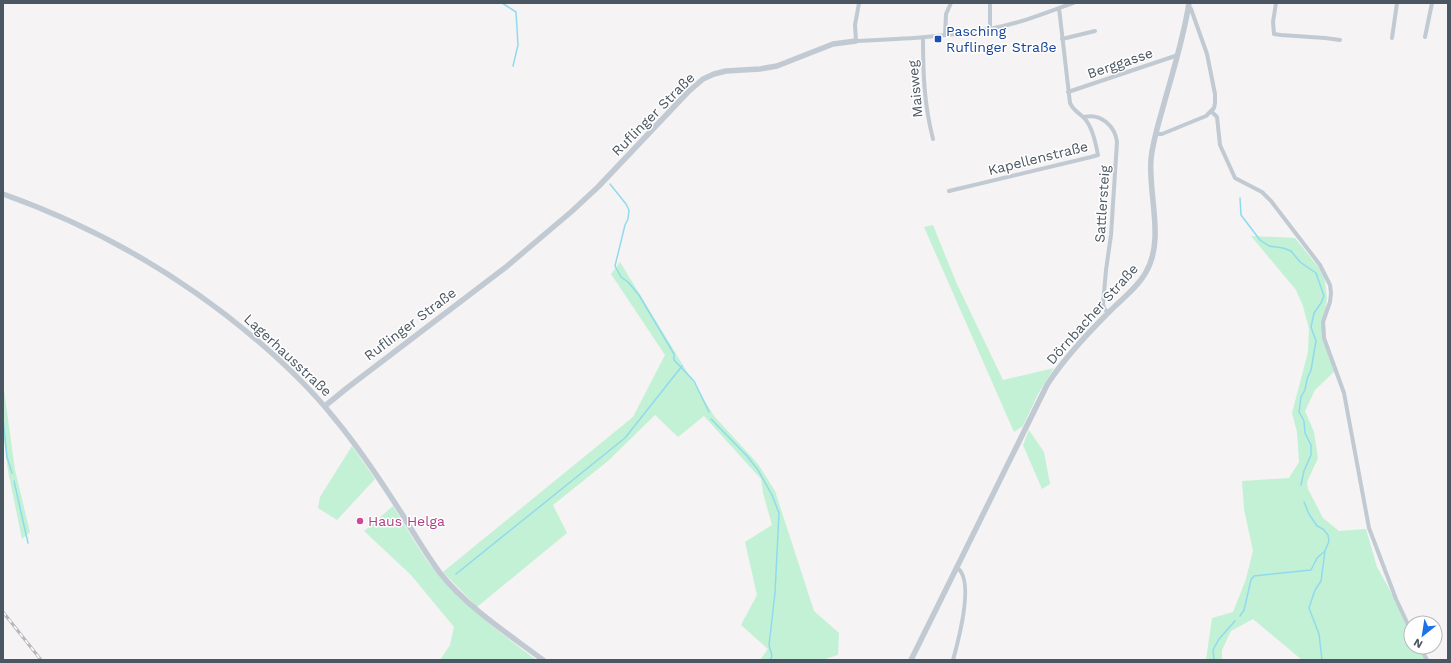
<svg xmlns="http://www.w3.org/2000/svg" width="1451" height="663" font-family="'Work Sans',sans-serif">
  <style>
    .green { fill: #c3f1d5 }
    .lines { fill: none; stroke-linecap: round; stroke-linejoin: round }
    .stream { stroke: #90daee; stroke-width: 1.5 }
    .minor { stroke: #c1cad2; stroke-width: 4 }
    .tertiary { stroke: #c1cad2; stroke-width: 5.5 }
    .rail-casing { stroke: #b5b8bd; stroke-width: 3 }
    .rail { stroke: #fff; stroke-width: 1.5; stroke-dasharray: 4.5; stroke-linecap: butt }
    .transit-dot { fill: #1a4fb4; stroke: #fff; stroke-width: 1.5 }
    .hotel-dot { fill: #d1479c; stroke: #fff; stroke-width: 1.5 }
    .labels { text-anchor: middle; stroke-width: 3; stroke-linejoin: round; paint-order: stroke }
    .transit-label { font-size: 14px; fill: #164399; stroke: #fff; text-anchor: start }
    .street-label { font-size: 14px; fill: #4a5661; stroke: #fff }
    .hotel-label { font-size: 14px; fill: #b23c85; stroke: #fff; text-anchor: start }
  </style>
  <rect width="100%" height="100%" fill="#f5f3f3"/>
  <path class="green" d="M 933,225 L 956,282 L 1003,380 L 1054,368 L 1038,394 L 1023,426 L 1014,432 L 924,227 Z
    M 1251,236 L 1295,238 L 1324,274 L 1327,297 L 1325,320 L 1326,341 L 1337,369 L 1315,390 L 1305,411 L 1314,432 L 1318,458 L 1307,482 L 1308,489 L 1323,518 L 1339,531 L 1366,529 L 1377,567 L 1411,628 L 1411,647 L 1422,647 L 1429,660 L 1302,660 L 1253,619 L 1231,631 L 1222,650 L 1222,660 L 1206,660 L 1212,618 L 1233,612 L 1246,579 L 1253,551 L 1244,509 L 1242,481 L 1289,478 L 1299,462 L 1297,432 L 1292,413 L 1308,352 L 1309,329 L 1303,306 L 1296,290 Z
    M 620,262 L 714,416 L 758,464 L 775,491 L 814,611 L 839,633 L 838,655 L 822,660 L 760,660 L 768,649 L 741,625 L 757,595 L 745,542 L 772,525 L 763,493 L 761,479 L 704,416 L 678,437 L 655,415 L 608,461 L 553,505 L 567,533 L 477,607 L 443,572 L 633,417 L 665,355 L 611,274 Z
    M 3,383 L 15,470 L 30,532 L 22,539 L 8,471 L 3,433 Z
    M 1029,430 L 1044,452 L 1050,484 L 1042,489 L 1023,445 Z
    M 352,446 L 375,479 L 337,520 L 318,508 L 320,497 Z
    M 393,506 C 410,533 426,564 449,587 C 475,614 506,637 536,660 L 440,660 L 450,645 L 454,627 L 411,575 L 364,531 Z"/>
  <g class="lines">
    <path class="stream" d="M 502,3 L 516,12 L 518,45 L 513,66
      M 610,184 L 626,204 L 629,210 L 628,219 L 625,225 L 615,266 L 621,277 L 628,282 L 639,295 L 674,354 L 674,360 L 694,381 L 709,412
      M 1240,198 L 1241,215 L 1260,240 L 1269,246 L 1283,248 L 1291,251 L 1300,262 L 1316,273 L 1324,296 L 1321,303 L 1314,313 L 1311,327 L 1316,341 L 1311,370 L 1307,379 L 1305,390 L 1301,397 L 1299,412 L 1304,421 L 1305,433 L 1311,445 L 1311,455 L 1304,471 L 1301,485
      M 3,419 L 7,457 L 12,473
      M 711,419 L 747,456 L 758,470 L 772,495 L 779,513 L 775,593 L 769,645 L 772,656 L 770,660
      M 14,481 L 28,543
      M 1304,502 L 1309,514 L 1317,526 L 1323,529 L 1328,535 L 1329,541 L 1325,551 L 1321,581 L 1315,590 L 1309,608 L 1319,634 L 1322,660
      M 456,574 L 625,438 L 682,366
      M 1240,616 L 1244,610 L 1251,580 L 1254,576 L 1311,570 L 1317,558 L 1325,551
      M 1214,660 L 1213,650 L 1219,639 L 1235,621"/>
    <path class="minor" d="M 859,3 L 855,25 L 856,41 C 900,39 945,37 989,29 C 1018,24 1046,13 1073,3
      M 1276,3 L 1273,22 L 1274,34 L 1281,35 L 1325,38 L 1340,40
      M 990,29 L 990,3
      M 945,35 L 946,14 L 951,3
      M 923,37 C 923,73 924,104 933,139
      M 1425,37 L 1432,3
      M 1392,38 L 1397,3
      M 1062,39 L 1095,31
      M 1068,92 L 1178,55
      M 1212,112 L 1217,117 L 1220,145 L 1235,178 L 1262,192 L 1271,201 L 1320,265 L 1330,285 L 1331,293 L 1330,302 L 1323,322 L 1324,338 L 1344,393 L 1369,528 L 1396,599 L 1411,631
      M 1084,117 C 1101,113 1115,126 1117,142 L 1111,235 L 1106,270 L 1103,304 L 1104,308 L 1108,313
      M 1156,134 L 1162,134 L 1206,116 L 1214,108 L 1215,103 L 1215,94 L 1207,54 L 1191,9 L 1188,6
      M 949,191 L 1091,157 L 1098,155 C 1096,144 1092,127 1085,119 C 1079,112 1074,112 1070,103 L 1059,8
      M 1420,647 L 1427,660
      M 953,660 C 958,642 976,578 956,567"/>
    <path class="tertiary" d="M 3,194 C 96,227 183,277 258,341 C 286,365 312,390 335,419 C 360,449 381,481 402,514 C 414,534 426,554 440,573 C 468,608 507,633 543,660
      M 325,406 L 347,388 L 506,267 L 571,212 L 598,187 L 688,92 L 703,79 L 714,74 L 726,71 L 760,69 L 777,66 L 833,44 L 856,41
      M 911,660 L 1047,385 C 1064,358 1087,334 1109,312 C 1122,299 1138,287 1146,272 C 1165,240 1148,194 1151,159 C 1153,139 1160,119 1165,100 C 1174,68 1184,36 1189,3"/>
    <defs>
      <path id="rail" d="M 3,612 L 41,660"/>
    </defs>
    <use href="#rail" class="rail-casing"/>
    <use href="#rail" class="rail"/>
  </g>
  <rect class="transit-dot" x="934" y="35" width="8" height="8" rx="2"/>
  <circle class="hotel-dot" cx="360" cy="521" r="4"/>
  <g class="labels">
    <g class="transit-label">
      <text x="946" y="36">Pasching<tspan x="946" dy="16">Ruflinger Straße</tspan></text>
    </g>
    <g class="street-label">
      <text transform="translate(1120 63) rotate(-19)" y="5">Berggasse</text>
      <text transform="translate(915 89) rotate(-95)" y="5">Maisweg</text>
      <text transform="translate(653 114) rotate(-45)" y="5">Ruflinger Straße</text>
      <text transform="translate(1038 158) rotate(-14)" y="5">Kapellenstraße</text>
      <text transform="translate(1102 204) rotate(-86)" y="5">Sattlersteig</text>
      <text transform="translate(1092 314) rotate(-48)" y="5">Dörnbacher Straße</text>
      <text transform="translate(410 324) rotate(-37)" y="5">Ruflinger Straße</text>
      <text transform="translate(288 355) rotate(43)" y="5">Lagerhausstraße</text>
    </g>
    <g class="hotel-label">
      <text x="368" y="526">Haus Helga</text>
    </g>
  </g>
  <rect width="1451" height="663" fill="none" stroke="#4a5661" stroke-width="8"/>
  <g transform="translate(1423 635) rotate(210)"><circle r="19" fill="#ffffff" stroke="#b7bbc0"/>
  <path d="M0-3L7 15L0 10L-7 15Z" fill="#1a73e8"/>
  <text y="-6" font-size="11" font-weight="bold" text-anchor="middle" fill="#4a5661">N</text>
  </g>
</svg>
